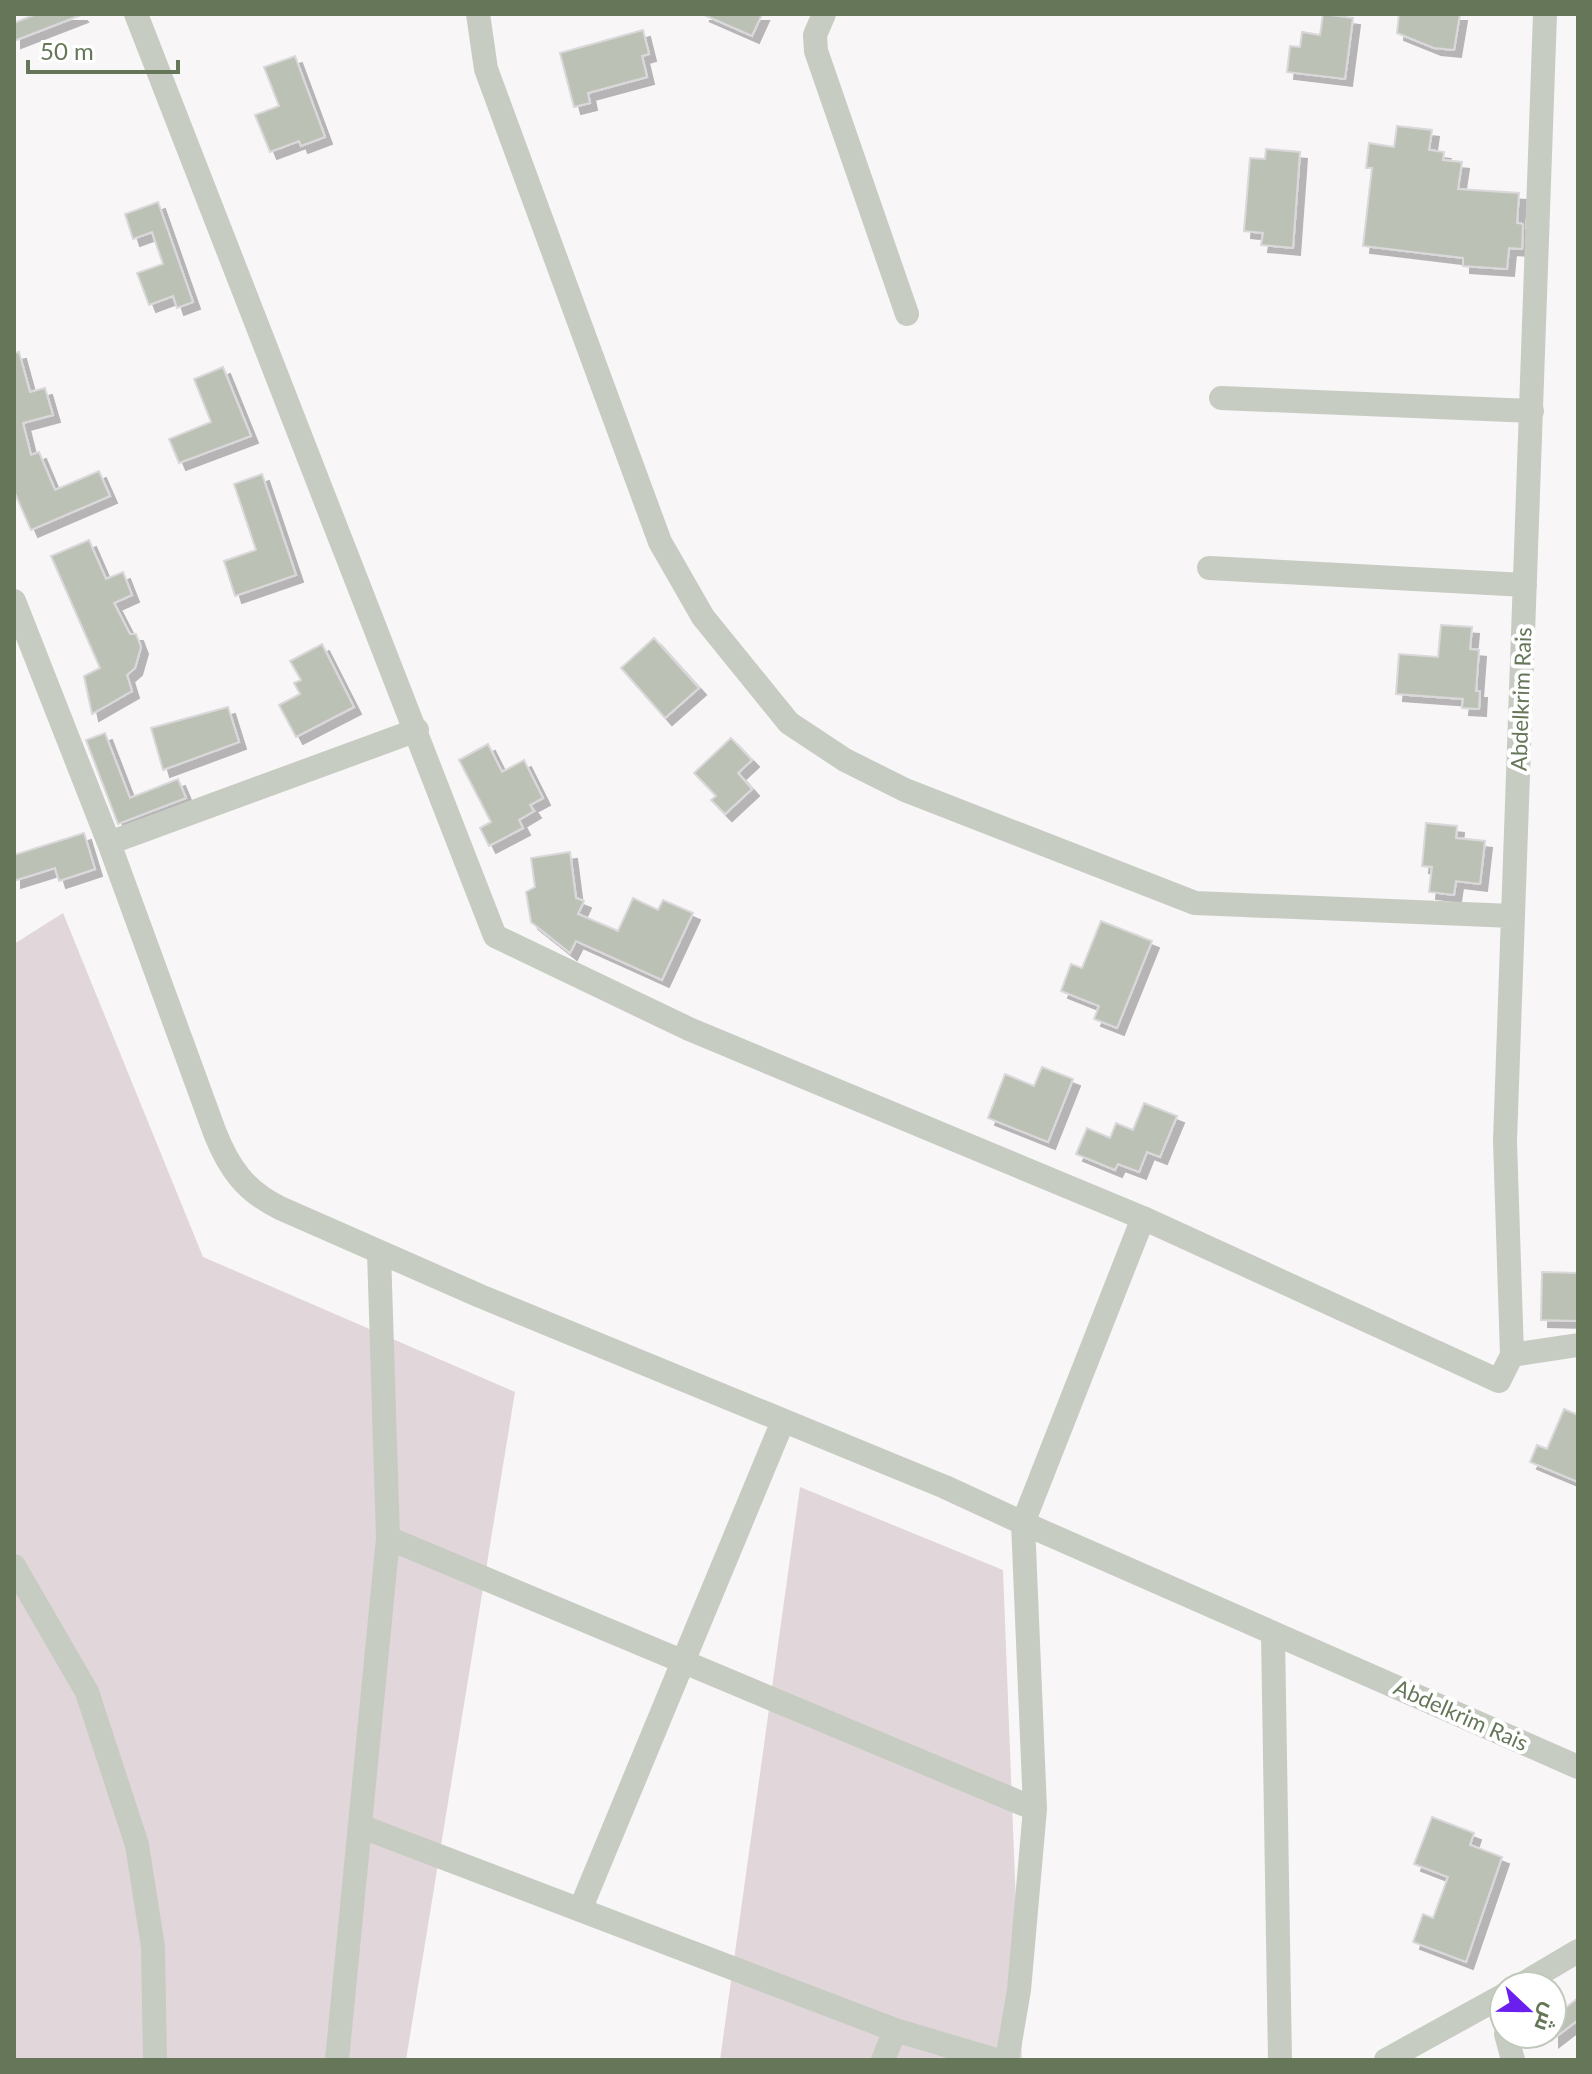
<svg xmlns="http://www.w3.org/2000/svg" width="1592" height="2074" font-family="Lato,Cairo,sans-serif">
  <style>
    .green { fill: #e1d6d9 }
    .building { fill: #bbc2b5; stroke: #dad8da; stroke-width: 2; filter: url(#shadow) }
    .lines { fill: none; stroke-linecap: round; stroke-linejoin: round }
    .minor { stroke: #c7ccc3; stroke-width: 24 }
    .labels { text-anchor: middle; stroke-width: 8; stroke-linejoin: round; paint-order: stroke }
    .street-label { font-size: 22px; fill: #657758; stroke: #fff }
  </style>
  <defs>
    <filter id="shadow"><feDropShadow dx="7" dy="7" stdDeviation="0" flood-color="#0004"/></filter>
  </defs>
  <rect width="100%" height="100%" fill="#f9f6f8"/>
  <path class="green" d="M 63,913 L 203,1257 L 515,1392 L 406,2060 L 14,2060 L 14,944 Z
    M 800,1487 L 1003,1570 L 1022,2060 L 720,2060 Z"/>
  <path class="building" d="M 36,14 L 80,14 L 81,15 L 14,41 L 14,23 Z
    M 702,14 L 762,14 L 752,36 Z
    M 1323,14 L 1353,18 L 1345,79 L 1287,72 L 1290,46 L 1300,47 L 1302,32 L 1320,35 Z
    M 1399,14 L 1460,14 L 1454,50 L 1434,48 L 1397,33 Z
    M 643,30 L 649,54 L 642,56 L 647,77 L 588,93 L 590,103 L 574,107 L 560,53 Z
    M 295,56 L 325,137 L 301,146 L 299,141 L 270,152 L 255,115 L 279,106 L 264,67 Z
    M 1397,126 L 1432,130 L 1429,150 L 1444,152 L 1443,160 L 1462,162 L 1458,189 L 1519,193 L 1517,223 L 1523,224 L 1522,249 L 1509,248 L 1507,269 L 1463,266 L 1463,258 L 1363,246 L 1372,168 L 1366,168 L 1369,143 L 1394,147 Z
    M 1266,149 L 1300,152 L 1293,248 L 1261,245 L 1263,233 L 1244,231 L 1250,158 L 1265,159 Z
    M 158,202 L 193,302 L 177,308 L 173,296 L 149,305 L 137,273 L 163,264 L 152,232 L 133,239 L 125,214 Z
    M 19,352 L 30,392 L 45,388 L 53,415 L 23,423 L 31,455 L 39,452 L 55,490 L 99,471 L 110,496 L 31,530 L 14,491 L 14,353 Z
    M 223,367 L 251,436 L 179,463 L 169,439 L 211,422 L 194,379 Z
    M 262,474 L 296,575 L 235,596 L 224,561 L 256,550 L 234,484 Z
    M 89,540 L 106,579 L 123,572 L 132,595 L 114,603 L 130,634 L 136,634 L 141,647 L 135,668 L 127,675 L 132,691 L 92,714 L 84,676 L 100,668 L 51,556 Z
    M 1441,625 L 1472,627 L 1470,649 L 1479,650 L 1476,691 L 1480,691 L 1479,709 L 1462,708 L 1463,699 L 1396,694 L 1399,654 L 1438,657 Z
    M 654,638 L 699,688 L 665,718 L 621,668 Z
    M 322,644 L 354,707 L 296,737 L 279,705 L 300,694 L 294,683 L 301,680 L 290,661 Z
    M 228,707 L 239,742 L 163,770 L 151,728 Z
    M 105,733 L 130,798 L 178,779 L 186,798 L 118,824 L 86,740 Z
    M 731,738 L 752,760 L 738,773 L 752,789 L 725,814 L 711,800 L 716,796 L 694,773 Z
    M 488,744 L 502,772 L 524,760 L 543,798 L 530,805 L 534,811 L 519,820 L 523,828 L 489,846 L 480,828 L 491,822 L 459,760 Z
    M 1426,823 L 1457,826 L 1456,838 L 1485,841 L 1480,884 L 1456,881 L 1454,895 L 1429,892 L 1432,867 L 1422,866 Z
    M 84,833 L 95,869 L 59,881 L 55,868 L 14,881 L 14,855 Z
    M 570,852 L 576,898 L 584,901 L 578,914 L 618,931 L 633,898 L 658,910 L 663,900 L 693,913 L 662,980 L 576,941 L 570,953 L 531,922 L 526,892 L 535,887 L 531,858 Z
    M 1101,921 L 1152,941 L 1117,1028 L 1094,1019 L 1099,1006 L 1061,991 L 1071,964 L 1082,968 Z
    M 1042,1067 L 1073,1079 L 1048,1142 L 988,1118 L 1005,1074 L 1034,1086 Z
    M 1144,1103 L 1177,1116 L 1160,1157 L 1147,1152 L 1139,1172 L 1118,1164 L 1115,1170 L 1076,1154 L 1087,1128 L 1110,1138 L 1116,1123 L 1133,1130 Z
    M 1542,1272 L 1578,1273 L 1578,1321 L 1541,1320 Z
    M 1564,1409 L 1578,1415 L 1578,1482 L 1530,1462 L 1537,1445 L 1547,1449 Z
    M 1432,1817 L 1474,1833 L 1470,1845 L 1502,1857 L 1466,1962 L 1413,1942 L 1423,1914 L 1433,1918 L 1448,1877 L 1414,1864 Z
    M 1578,1998 L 1578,2020 L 1552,2040 L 1552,2018 Z"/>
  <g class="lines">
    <path class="minor" d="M 136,14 L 495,936 L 689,1029 L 1143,1218 L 1499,1381 L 1512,1355 L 1505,1141 L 1545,14
      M 478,14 L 486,69 L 660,542 L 703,617 L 789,723 L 845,760 L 905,790 L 1195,903 L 1513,916
      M 824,14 L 815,35 L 816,51 L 907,314
      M 1221,398 L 1532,411
      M 1209,568 L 1525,585
      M 14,601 L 109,843 L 417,730
      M 109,843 L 215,1133 C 229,1168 245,1191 280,1208 L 480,1296 L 945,1487 L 1023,1523 L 1035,1809 L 1019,1990 L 1007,2060
      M 1143,1218 L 1023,1523 L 1578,1767
      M 1512,1355 L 1578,1345
      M 388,1538 L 1035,1809
      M 14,1566 L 87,1692 L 137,1845 L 153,1947 L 155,2060
      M 1273,1635 L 1280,2060
      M 360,1826 L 895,2030 L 996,2060
      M 580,1910 L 783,1421
      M 1519,1986 L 1578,1951
      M 1506,2034 L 1513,2060
      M 337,2060 L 388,1538 L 379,1252
      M 883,2060 L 895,2030
      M 1386,2060 L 1504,1995"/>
  </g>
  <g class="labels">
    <g class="street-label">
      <text transform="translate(1521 699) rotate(-88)" y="8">Abdelkrim Rais</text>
      <text transform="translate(1461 1715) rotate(24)" y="8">Abdelkrim Rais</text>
    </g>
  </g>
  <rect width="1592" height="2074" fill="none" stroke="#657758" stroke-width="32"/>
  <g transform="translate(1528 2010) rotate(112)"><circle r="38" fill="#ffffff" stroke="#c1c9bc" stroke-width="2"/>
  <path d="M0-6L14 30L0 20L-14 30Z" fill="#6b1fef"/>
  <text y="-12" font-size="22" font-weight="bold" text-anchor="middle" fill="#657758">ش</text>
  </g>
  <path d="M28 60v12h150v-12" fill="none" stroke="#657758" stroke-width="4"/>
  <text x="40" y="60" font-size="24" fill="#657758" stroke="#ffffff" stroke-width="6" paint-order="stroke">50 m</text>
</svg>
